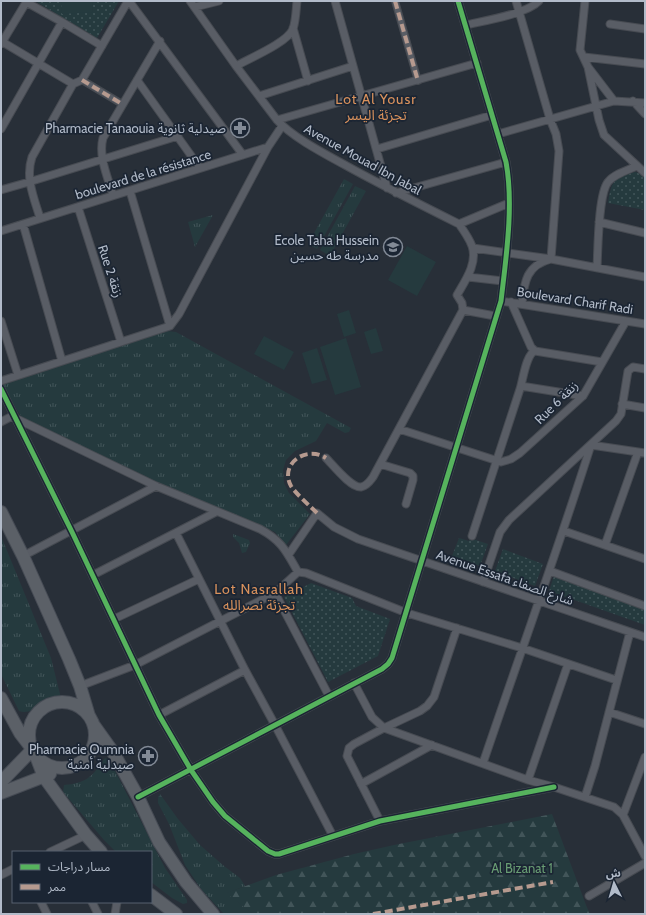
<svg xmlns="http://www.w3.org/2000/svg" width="646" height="915" font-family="Cabin,'Noto Sans Arabic',sans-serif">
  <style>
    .grass { fill: url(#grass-tufts) }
    .forest { fill: url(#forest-firs) }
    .park { fill: url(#park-dots) }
    .pitch { fill: #253a3e }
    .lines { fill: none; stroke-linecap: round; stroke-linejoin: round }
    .pedestrian-casing { stroke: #474b52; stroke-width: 8 }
    .minor-casing { stroke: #474b52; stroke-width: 9 }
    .primary-casing { stroke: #464b54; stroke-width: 14 }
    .pedestrian { stroke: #595d65; stroke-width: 5.5 }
    .minor { stroke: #595d65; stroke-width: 7 }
    .primary { stroke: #5b6067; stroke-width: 12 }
    .quiet { stroke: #b69a8f; stroke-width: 4; stroke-dasharray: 8 4; stroke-linecap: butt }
    .cycleway-casing { stroke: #1b2533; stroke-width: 8 }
    .cycleway { stroke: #56b35d; stroke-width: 5 }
    .labels { text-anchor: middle; stroke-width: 3.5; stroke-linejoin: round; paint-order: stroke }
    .poi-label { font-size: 13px; fill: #b2bbc9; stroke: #1b2533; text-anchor: end }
    .street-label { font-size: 13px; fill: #b2bbc9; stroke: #1b2533 }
    .park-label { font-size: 13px; fill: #689c73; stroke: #1b2533 }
    .neighbourhood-label { font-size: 14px; letter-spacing: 1px; fill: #da925c; stroke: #1b2533 }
  </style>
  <defs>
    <pattern id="grass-tufts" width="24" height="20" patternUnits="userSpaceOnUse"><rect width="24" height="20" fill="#253a3e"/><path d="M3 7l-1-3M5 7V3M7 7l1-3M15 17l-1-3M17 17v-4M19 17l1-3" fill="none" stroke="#425559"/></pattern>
    <pattern id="forest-firs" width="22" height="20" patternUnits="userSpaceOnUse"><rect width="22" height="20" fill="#253a3e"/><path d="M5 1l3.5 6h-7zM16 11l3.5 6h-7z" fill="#425559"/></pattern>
    <pattern id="park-dots" width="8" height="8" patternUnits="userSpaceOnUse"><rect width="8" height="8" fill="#253a3e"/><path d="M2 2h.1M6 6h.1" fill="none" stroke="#425559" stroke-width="1.8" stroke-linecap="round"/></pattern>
  </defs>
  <rect width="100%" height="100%" fill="#282f38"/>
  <path class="grass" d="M 344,179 L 353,184 L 317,249 L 308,244 Z
    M 355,186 L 366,191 L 330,256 L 320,250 Z
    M 213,215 L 195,247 L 188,222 Z
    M 167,331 L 176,332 L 351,428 L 349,432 L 345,433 L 327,423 L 316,441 L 295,451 L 286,460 L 283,470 L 284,483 L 289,493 L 310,514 L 286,545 L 275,532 L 175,491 L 22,418 L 2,385 Z
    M 233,534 L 249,540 L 250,543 L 246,552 L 242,553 L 239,543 L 233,537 Z
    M 1,536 L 51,658 L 61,698 C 50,702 29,716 19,711 L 1,674 Z
    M 105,758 L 109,760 L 113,767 L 165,868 L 187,900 L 187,903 L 183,904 L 172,898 L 151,882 L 151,852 L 116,852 L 104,840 L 63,792 L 64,785 C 87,783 92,777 105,758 Z
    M 160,794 L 178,819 L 200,845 L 224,866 L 240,878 L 245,886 L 227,893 L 253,914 L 224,914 L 201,889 L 185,865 L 169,824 L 158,803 L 158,798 Z"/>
  <path class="forest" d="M 552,814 L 586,905 L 590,914 L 253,914 L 226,893 L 276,875 L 354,854 L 394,845 Z"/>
  <path class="park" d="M 35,1 L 119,1 L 97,38 Z
    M 635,172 L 641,174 L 645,177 L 645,210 L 608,203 C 612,181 612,179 635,172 Z
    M 459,538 L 469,541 L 470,538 L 488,544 L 480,566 L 452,556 Z
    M 503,549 L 543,564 L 535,586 L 495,571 Z
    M 554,576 L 645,609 L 645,625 L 549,591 Z
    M 311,583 L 352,598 L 356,606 L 390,619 L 378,656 L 328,682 L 284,597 Z"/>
  <path class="pitch" d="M 61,1 L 92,1 L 93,12 L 62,14 Z
    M 407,246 L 436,262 L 417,296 L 388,280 Z
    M 349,310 L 356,333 L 344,337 L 337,314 Z
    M 376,328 L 383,351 L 371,354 L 364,332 Z
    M 264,336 L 294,352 L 284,370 L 254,354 Z
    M 346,338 L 361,387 L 335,395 L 320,347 Z
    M 317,348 L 327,380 L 312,384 L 302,353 Z"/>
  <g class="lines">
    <defs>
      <path id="pedestrian" d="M 395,1 L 418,81
        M 82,80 L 122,104"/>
      <path id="minor" d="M 129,1 L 243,155
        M 190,1 L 236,66 L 277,120 C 292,137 325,154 345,165 C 383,186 421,205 459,224 L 509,203
        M 335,1 L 387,188
        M 516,1 L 550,119 L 556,134 L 559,151 L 551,259 C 527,265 524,281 522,304
        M 585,1 L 580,50 L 588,67 L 614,101
        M 26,2 L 62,22 L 102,46
        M 195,7 L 219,1
        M 610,24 L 645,29
        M 466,25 C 483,21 527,14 539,1
        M 293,28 L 308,81
        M 1,41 L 73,84
        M 1,44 L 27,1
        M 584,57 L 645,64
        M 236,66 C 250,58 287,43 293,29 C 296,20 296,10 297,1
        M 588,67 L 599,120 L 604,135 L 645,173
        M 137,80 L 200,168
        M 259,96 L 353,66
        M 633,101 L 645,114
        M 277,120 L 477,63
        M 1,129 L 62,22
        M 498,134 L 614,101 L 645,103
        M 377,149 L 492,115
        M 1,190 L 29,182 L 178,136
        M 130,191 L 170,326
        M 396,193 L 506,162
        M 113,195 C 108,178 98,156 103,138 L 160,41
        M 78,207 L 121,342
        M 40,218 C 34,198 25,178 32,157 L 73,84 L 82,80 L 128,1
        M 599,222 L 645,233
        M 23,224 L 62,361
        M 1,231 L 268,147 L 282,126
        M 473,248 L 551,259 L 645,277
        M 597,268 C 598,251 598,194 608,182 C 614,174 628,170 637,166
        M 468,277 L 503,281
        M 501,301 L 645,324
        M 511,302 L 531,347 L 535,351 L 602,362
        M 463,310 L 495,316
        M 1,321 L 18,375
        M 1,381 L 170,326 L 179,314 L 268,147
        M 521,386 L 583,396
        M 1,389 L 72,532 L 159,715 L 191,770 L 213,802 L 225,816 L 268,851 L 275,854 L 279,854 L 380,821 L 554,787
        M 622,404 L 645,408
        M 17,419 L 156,486 L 260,529 C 282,541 286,551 298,572 L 306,573 L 407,613 L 522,648 L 616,680
        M 1,422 L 14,415
        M 399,429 L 501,462 L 511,459 L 520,453 L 583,396 L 626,321
        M 326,458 C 333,465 351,488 361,487 C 367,486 370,481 373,477 L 463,310 L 462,303 L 457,295 C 465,281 478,263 472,246 C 469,238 464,231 459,224
        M 380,464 L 410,473 L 413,476 L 413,480 L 406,504
        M 564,531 L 645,559
        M 176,533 L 245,670 L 275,725 L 333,836
        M 472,536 C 488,487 504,438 520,389 C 523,380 526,354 535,351
        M 605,545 L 638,452
        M 289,554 L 317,513 L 334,527 L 358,539 L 645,637
        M 23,556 L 156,486
        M 550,571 L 645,606
        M 93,575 L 216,512
        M 483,582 L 500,532 L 509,520 L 616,421 L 621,414 L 628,371 L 633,367 L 645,369
        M 275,593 L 329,696
        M 114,619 L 199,579
        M 354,683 L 372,717 L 384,728 L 528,780 L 554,787 L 614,807 L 623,815 L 645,856
        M 80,686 L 135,665 L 275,593 L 298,572
        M 609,712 L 645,724
        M 159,715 L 245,670
        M 483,763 C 519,657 557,552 591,445 L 645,453
        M 528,780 L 568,664
        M 361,784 L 432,745
        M 138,797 L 382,669 L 388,664 L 392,658 L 501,301 C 506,258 514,205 506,162 L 458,1
        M 585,797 L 595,766 L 630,632
        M 623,815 L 645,757
        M 380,821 L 347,756 L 349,748 L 354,744 L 384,728 L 420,711 L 427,706 L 434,697 L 457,628
        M 50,852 L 86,835
        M 1,875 L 13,869
        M 589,896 L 645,863
        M 41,902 L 47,914
        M 92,902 L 98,914
        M 115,914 L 117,902"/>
      <path id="primary" d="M 1,512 L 23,556 L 69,659 L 80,686 L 89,716
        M 1,698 L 20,733 L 30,746
        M29 735a33 33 0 1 1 66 0a33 33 0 1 1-66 0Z
        M 93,724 L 113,752 L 138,797 L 159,842 L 186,882 L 213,914
        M 36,756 L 44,777 L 86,835 L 101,852
        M 1,782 L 32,750
        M 1,793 L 50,774
        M 151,895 L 176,914"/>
    </defs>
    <use href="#pedestrian" class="pedestrian-casing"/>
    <use href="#minor" class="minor-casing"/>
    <use href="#primary" class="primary-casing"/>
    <use href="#pedestrian" class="pedestrian"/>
    <use href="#minor" class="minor"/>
    <use href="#primary" class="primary"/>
    <path class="quiet" d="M 395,1 L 418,81
      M 82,80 L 122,104
      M 317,513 C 311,507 296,494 291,486 C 279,464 306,445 326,458
      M 373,914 L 553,882"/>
    <defs>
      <path id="cycleway" d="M 1,389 L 72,532 L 159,715 L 191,770 L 213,802 L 225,816 L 268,851 L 275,854 L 279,854 L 380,821 L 554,787
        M 138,797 L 382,669 L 388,664 L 392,658 L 501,301 C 506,258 514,205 506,162 L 458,1"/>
    </defs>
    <use href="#cycleway" class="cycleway-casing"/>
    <use href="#cycleway" class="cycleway"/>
  </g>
  <defs>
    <symbol id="pharmacy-ring" viewBox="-11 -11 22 22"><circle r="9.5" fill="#1b2533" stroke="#828a96" stroke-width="1.5"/><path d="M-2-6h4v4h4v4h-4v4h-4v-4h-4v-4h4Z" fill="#828a96"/></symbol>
    <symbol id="school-ring" viewBox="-11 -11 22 22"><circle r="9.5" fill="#1b2533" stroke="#828a96" stroke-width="1.5"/><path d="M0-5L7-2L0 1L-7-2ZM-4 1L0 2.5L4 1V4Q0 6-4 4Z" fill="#828a96"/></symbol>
  </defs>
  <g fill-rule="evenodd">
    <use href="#pharmacy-ring" x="229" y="117" width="22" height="22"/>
    <use href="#school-ring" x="382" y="236" width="22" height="22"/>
    <use href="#pharmacy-ring" x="137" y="745" width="22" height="22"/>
  </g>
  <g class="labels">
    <g class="poi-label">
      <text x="226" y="133">Pharmacie Tanaouia صيدلية ثانوية</text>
      <text x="379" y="245">Ecole Taha Hussein<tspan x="379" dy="15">مدرسة طه حسين</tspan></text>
      <text x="134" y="754">Pharmacie Oumnia<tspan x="134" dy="15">صيدلية أمنية</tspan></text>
    </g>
    <g class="street-label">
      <text transform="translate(363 159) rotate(29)" y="5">Avenue Mouad Ibn Jabal</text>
      <text transform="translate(143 174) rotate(-17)" y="5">boulevard de la résistance</text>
      <text transform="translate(111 271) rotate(72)" y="5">Rue 2 زنقة</text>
      <text transform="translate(575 300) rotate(9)" y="5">Boulevard Charif Radi</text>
      <text transform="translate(556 402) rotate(-45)" y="5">Rue 6 زنقة</text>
      <text transform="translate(505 577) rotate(19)" y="5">Avenue Essafa شارع الصفاء</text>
    </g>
    <g class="park-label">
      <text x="522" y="873">Al Bizanat 1</text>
    </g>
    <g class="neighbourhood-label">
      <text x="376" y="104">Lot Al Yousr<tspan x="376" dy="16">تجزئة اليسر</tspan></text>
      <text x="259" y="594">Lot Nasrallah<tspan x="259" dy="16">تجزئة نصرالله</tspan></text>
    </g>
  </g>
  <rect width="646" height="915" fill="none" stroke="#b2bbc9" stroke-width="4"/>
  <rect x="12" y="851" width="140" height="52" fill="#1b2533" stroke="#57616f"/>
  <rect x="20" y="864" width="20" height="6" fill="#56b35d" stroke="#57616f"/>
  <text x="48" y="871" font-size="12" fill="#b2bbc9">مسار دراجات</text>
  <rect x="20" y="884" width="20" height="6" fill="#b69a8f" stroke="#57616f"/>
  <text x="48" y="891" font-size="12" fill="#b2bbc9">ممر</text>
  <g transform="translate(614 883) rotate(355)" stroke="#1b2533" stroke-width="3" paint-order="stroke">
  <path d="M0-3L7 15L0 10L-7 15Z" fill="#b2bbc9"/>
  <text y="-6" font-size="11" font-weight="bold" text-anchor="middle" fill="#b2bbc9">ش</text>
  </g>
</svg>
